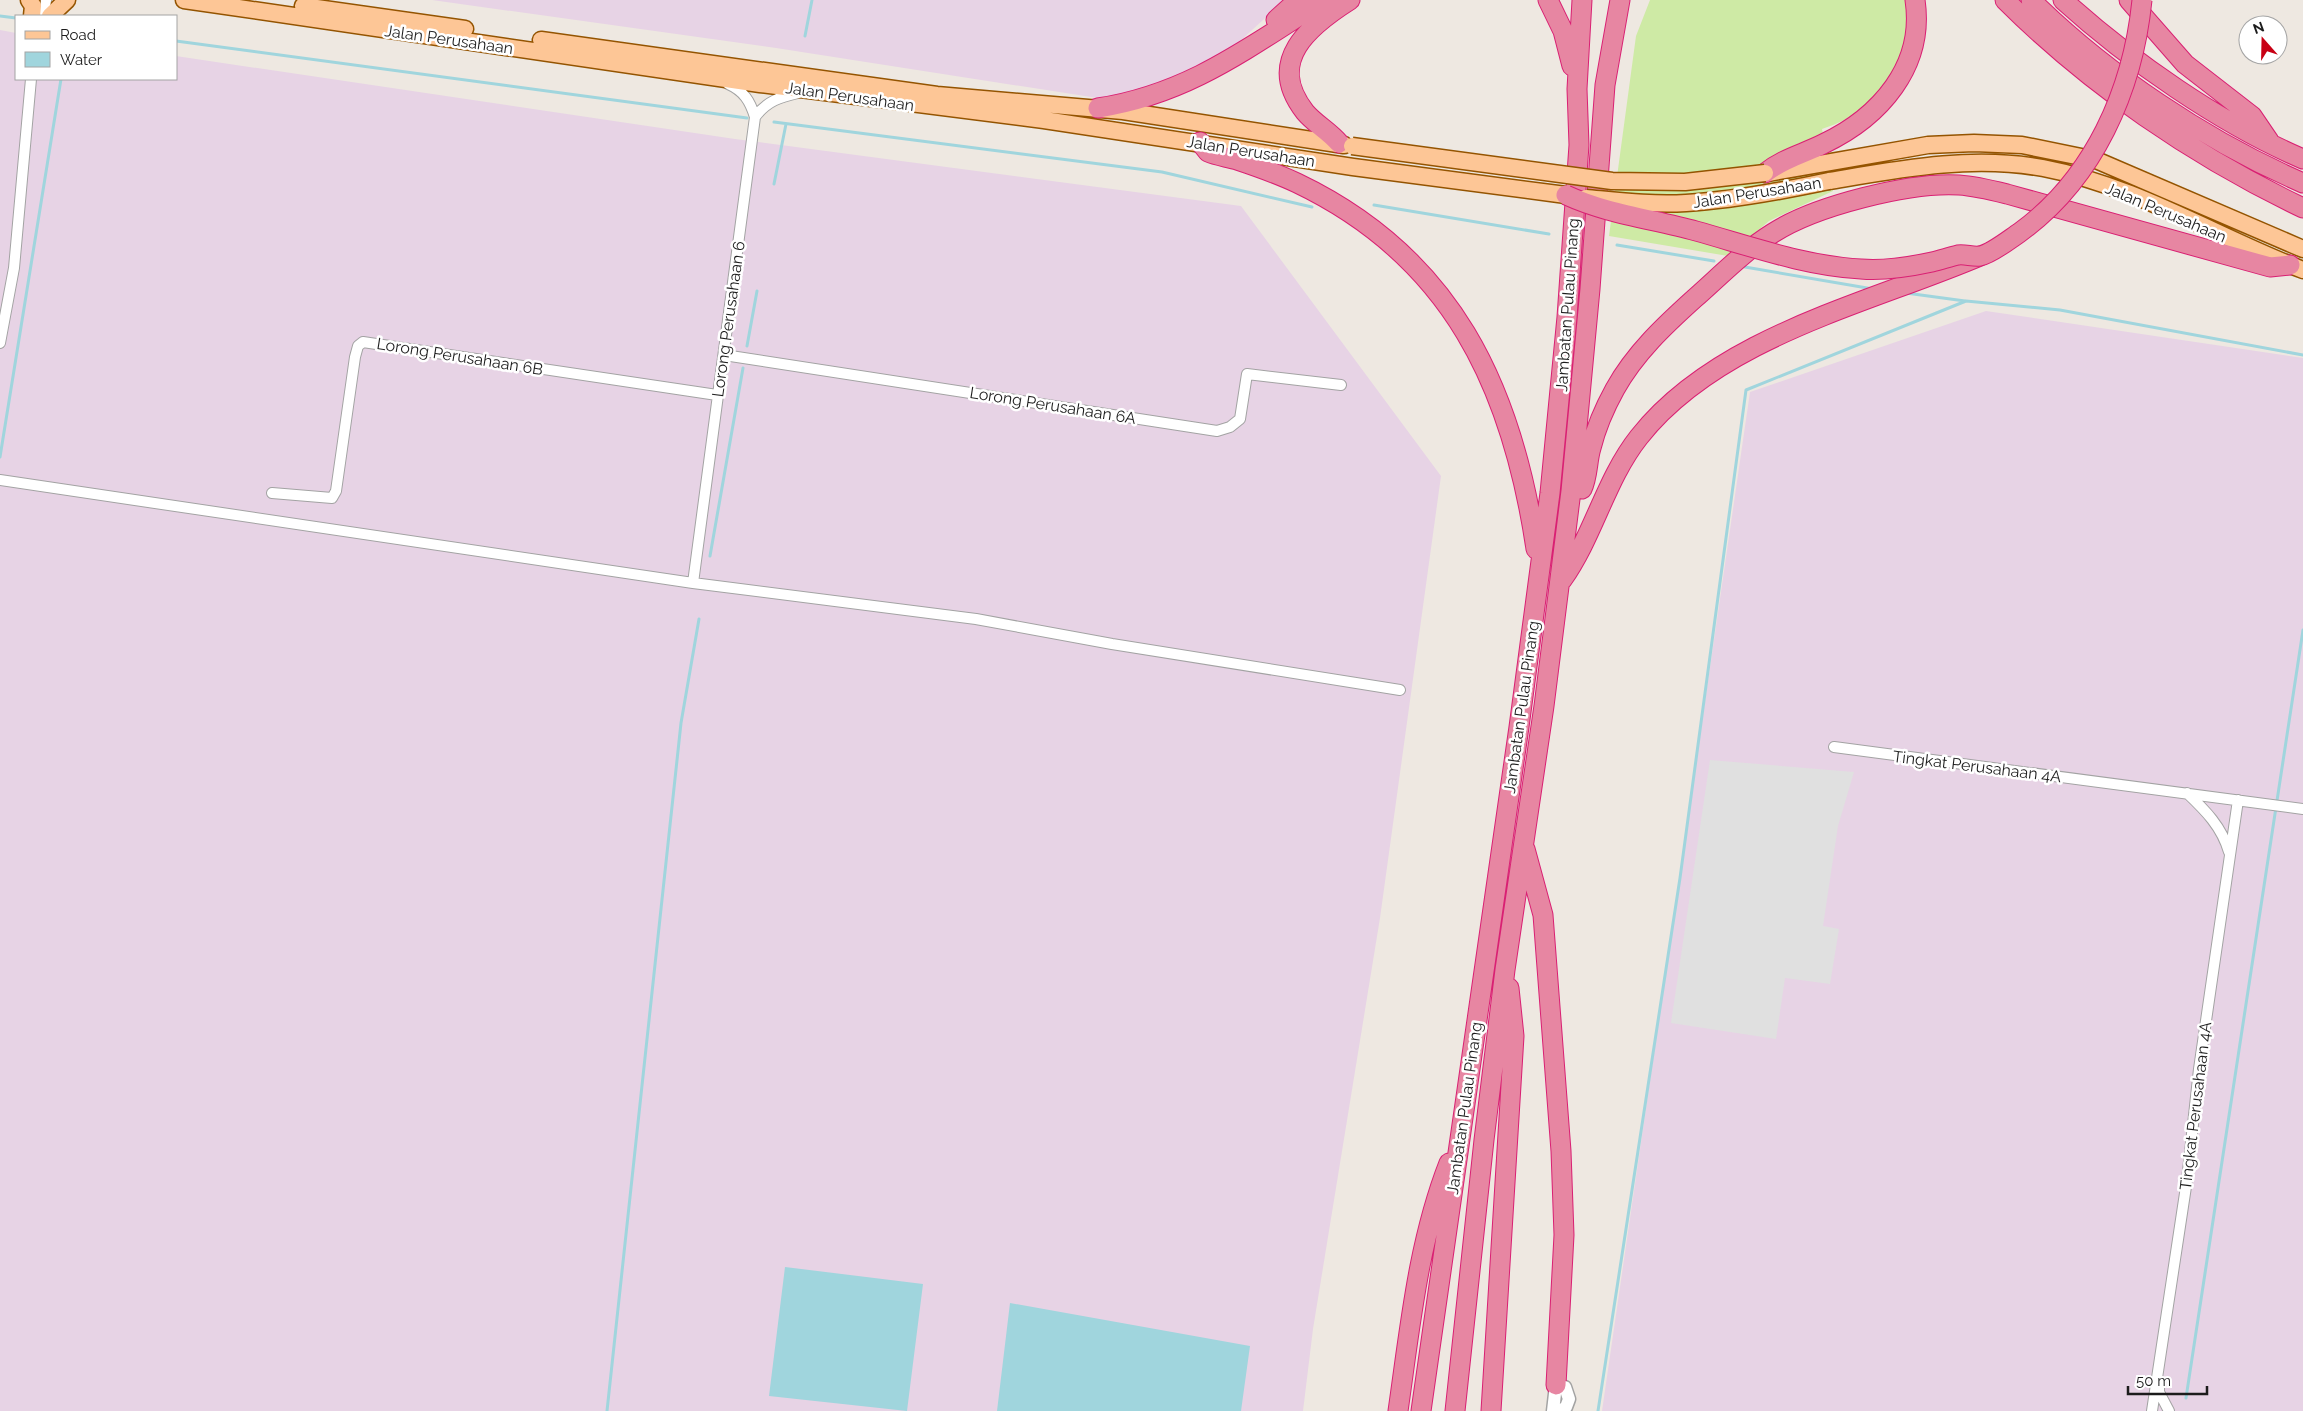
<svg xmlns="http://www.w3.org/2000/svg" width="2303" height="1411" font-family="Raleway,sans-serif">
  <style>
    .industrial { fill: #e7d3e5 }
    .grass { fill: #ceeaa5 }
    .parking { fill: #e0e0e0 }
    .water { fill: #a0d5dd }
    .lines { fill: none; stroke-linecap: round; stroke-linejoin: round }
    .stream { stroke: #a0d5dd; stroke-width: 3 }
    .minor-casing { stroke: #a3a3a3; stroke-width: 12 }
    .tertiary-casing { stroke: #a3a3a3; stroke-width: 15 }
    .primary-casing { stroke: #945400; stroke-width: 19 }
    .motorway-casing { stroke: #d92073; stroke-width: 21 }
    .minor { stroke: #fff; stroke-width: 10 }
    .tertiary { stroke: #fff; stroke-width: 12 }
    .primary { stroke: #fdc696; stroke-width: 16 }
    .motorway { stroke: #e786a2; stroke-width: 19 }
    .primary-bridge-casing { stroke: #945400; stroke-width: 19; stroke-linecap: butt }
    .motorway-bridge-casing { stroke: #d92073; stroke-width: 21; stroke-linecap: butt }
    .primary-bridge { stroke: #fdc696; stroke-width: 16 }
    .motorway-bridge { stroke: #e786a2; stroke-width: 19 }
    .labels { text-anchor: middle; stroke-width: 5; stroke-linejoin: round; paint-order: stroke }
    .street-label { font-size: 16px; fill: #1c1c1c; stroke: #fff }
  </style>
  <rect width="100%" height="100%" fill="#eee8e1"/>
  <path class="industrial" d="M 432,0 L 1285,0 L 1239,42 L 1176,80 L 1104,99 L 776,48 Z
    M 0,30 L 16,33 L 16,79 L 176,79 L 176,56 L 735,139 L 1241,206 L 1441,476 L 1380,918 L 1313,1329 L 1303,1411 L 0,1411 Z
    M 1986,311 L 2303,358 L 2303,1411 L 1602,1411 L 1750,392 Z"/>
  <path class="grass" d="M 1650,0 L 1908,0 C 1908,10 1909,21 1908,31 C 1905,67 1878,103 1846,119 C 1839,123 1830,126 1822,129 L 1833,191 L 1769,221 L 1728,256 L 1609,236 L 1636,36 Z"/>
  <path class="parking" d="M 1710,760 L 1854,772 L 1838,826 L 1823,926 L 1839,929 L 1830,984 L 1785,978 L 1776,1039 L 1671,1023 Z"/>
  <path class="water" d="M 785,1267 L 923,1284 L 907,1411 L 769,1396 Z
    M 1010,1303 L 1250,1346 L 1241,1411 L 997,1411 Z"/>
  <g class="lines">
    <path class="stream" d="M 0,16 L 16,18
      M 805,36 L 812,0
      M 176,41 L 747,118
      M 774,122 L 1162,172 L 1312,207
      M 774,184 L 786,124
      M 1374,205 L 1549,234
      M 1617,245 L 1714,261
      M 1745,267 L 1873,289
      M 1906,293 L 1965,301
      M 747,346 L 757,291
      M 0,457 L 61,79
      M 710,556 L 743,368
      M 2186,1398 L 2303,630
      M 607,1411 L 681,723 L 699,619
      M 1598,1411 L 1680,878 L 1746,390 L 1966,301 L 2060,310 L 2303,355"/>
    <defs>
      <path id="minor" d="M 44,16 L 46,0
        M 728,84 C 744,91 750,101 755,117
        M 0,343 L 14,268 L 31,79
        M 724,355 L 1217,431 L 1230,427 L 1240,419 L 1247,374 L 1341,385
        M 0,480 L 693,583 L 976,619 L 1112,644 L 1400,690
        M 272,493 L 332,498 L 336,491 L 355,357 L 358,346 L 363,342 L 717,395
        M 693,583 L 755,117 C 767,101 780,97 798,93
        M 1834,747 L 2303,809
        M 2187,793 C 2205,810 2222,827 2229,852
        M 2159,1384 L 2159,1392 L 2169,1411
        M 2152,1411 L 2187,1180 L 2199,1069 L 2238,800"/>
      <path id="tertiary" d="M 1553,1411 L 1556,1385 L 1565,1387 L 1569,1399 L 1566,1407 L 1560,1411"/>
      <path id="primary" d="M 29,0 L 33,6 L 32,16
        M 184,0 L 760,84 L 1044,120 L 1353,167 L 1566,195
        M 303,6 L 465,29
        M 50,16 L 67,0
        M 541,40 L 937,95 L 1123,111 L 1344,145
        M 1768,173 L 1928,145 L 1974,143 L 2022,145 L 2096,160 L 2303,249
        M 1829,181 C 1900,169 1971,155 2043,168 C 2134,185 2217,237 2303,270"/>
      <path id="motorway" d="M 1548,0 L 1563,31 L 1572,66
        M 2005,0 C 2090,85 2194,156 2303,208
        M 2031,0 C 2106,74 2206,141 2303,183
        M 2063,0 C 2129,60 2221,124 2303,159
        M 2129,0 L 2185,64 L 2252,116 L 2269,141
        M 1276,20 L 1298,0
        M 1098,108 C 1189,94 1249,47 1324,0
        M 1200,142 L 1208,152 C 1217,156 1227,157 1237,160 C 1258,167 1278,174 1297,183 C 1452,257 1512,387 1536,549
        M 1339,143 C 1329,131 1315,124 1305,112 C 1265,61 1309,26 1350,0
        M 1765,173 C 1782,159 1803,154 1823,144 C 1880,117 1925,66 1915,0
        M 1582,489 C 1588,477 1587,461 1591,448 C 1596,428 1605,407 1615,389 C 1635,353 1665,325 1695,298 C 1720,276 1744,251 1773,233 C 1815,206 1909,182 1959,185 C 1975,186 1991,190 2007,194 L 2270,267 L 2290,265
        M 1562,580 C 1594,535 1605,480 1639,437 C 1718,337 1867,304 1980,256
        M 1525,849 L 1543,915 L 1561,1151 L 1564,1235 L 1556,1385
        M 1398,1411 C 1410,1328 1418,1242 1449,1163
        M 1421,1411 L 1519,727 L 1550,493 L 1567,317 L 1579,145 L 1577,89 L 1582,0
        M 1455,1411 L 1484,1140 L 1505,970 L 1544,706 L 1571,491 L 1590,289 L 1605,85 L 1620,0
        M 1491,1411 L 1514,1036 L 1509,988"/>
    </defs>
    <use href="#minor" class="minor-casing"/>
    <use href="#tertiary" class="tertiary-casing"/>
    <use href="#primary" class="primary-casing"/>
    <use href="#motorway" class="motorway-casing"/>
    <use href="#minor" class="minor"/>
    <use href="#tertiary" class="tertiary"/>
    <use href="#primary" class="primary"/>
    <use href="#motorway" class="motorway"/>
    <defs>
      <path id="primary-bridge" d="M 1352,146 L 1612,181 L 1685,182 L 1765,173
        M 1586,198 C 1619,201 1652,205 1686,203 C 1734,200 1782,191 1829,181"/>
      <path id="motorway-bridge" d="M 1566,195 C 1607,214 1653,219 1696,231 C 1750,246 1805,266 1861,269 C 1885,271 1909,267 1932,262 C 1941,260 1949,257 1958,255 C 1965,254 1973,257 1980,256 C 1991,254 2010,239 2019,233 C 2094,179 2133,90 2142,0"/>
    </defs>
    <use href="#primary-bridge" class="primary-bridge-casing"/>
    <use href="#motorway-bridge" class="motorway-bridge-casing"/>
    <use href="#primary-bridge" class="primary-bridge"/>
    <use href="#motorway-bridge" class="motorway-bridge"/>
  </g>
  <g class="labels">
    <g class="street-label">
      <text transform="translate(449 39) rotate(8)" y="6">Jalan Perusahaan</text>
      <text transform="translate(850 96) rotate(8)" y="6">Jalan Perusahaan</text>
      <text transform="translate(1251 151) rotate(9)" y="6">Jalan Perusahaan</text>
      <text transform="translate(1757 192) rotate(-9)" y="6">Jalan Perusahaan</text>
      <text transform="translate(2166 212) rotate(23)" y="6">Jalan Perusahaan</text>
      <text transform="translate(1567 305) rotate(-86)" y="6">Jambatan Pulau Pinang</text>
      <text transform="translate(728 319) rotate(-82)" y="6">Lorong Perusahaan 6</text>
      <text transform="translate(460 356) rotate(9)" y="6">Lorong Perusahaan 6B</text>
      <text transform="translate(1053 405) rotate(9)" y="6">Lorong Perusahaan 6A</text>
      <text transform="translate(1521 707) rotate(-82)" y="6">Jambatan Pulau Pinang</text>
      <text transform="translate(1977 766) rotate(7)" y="6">Tingkat Perusahaan 4A</text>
      <text transform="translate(2195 1106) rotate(-83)" y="6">Tingkat Perusahaan 4A</text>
      <text transform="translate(1464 1108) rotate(-82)" y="6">Jambatan Pulau Pinang</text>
    </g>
  </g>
  <rect x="15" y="15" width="162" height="65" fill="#ffffff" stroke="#a4a4a4"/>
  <rect x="25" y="31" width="25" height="8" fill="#fdc696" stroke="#a4a4a4"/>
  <text x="60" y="40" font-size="15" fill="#1c1c1c">Road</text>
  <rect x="25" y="52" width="25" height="15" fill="#a0d5dd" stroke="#a4a4a4"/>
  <text x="60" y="65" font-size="15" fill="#1c1c1c">Water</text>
  <g transform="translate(2263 40) rotate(340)"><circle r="24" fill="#ffffff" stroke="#a4a4a4"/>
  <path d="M0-4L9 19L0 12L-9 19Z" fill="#c80014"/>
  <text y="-8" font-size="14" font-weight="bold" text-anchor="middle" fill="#1c1c1c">N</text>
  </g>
  <path d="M2128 1386v8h79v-8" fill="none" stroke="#1c1c1c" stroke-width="2.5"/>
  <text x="2136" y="1386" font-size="15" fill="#1c1c1c" stroke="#ffffff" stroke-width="4" paint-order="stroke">50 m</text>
</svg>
